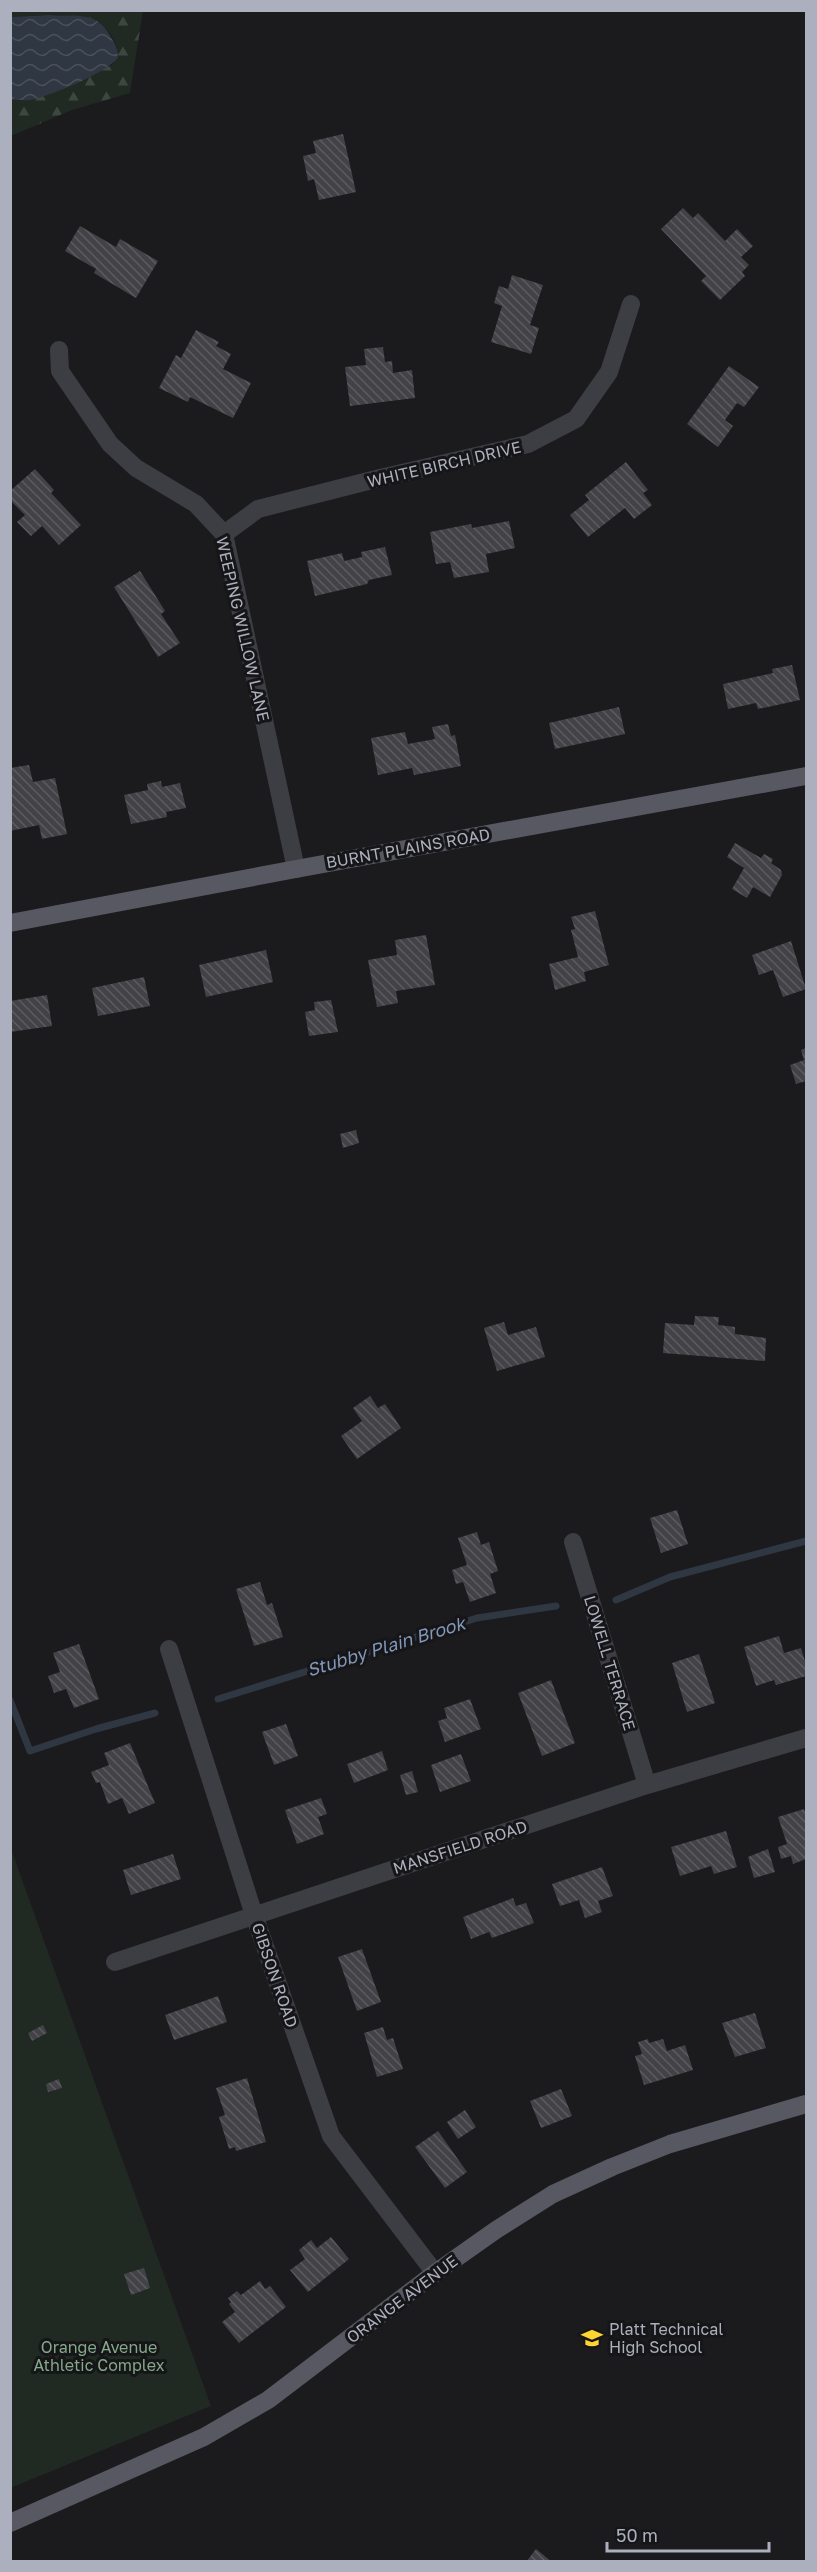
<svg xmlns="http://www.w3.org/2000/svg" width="817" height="2572" font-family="'Golos Text',sans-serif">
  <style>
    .green { fill: #202922 }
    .forest { fill: url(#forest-firs) }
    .water { fill: url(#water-waves) }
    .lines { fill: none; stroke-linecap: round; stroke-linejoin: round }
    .stream { stroke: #2f3742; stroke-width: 7 }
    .building { fill: url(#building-back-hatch) }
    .minor { stroke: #3d3d44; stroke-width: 18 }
    .major { stroke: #575862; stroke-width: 18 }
    .labels { text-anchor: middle; stroke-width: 6; stroke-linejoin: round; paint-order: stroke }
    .street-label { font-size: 16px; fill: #acafbd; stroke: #161518 }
    .poi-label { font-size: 16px; fill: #acafbd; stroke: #161518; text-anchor: start }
    .park-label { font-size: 16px; fill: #83a98a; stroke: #161518 }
    .water-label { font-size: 18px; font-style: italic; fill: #8298b9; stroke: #161518 }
  </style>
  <defs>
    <pattern id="forest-firs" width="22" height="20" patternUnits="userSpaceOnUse" patternTransform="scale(1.5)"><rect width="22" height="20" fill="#202922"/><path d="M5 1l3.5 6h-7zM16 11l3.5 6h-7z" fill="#3e4640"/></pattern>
    <pattern id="water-waves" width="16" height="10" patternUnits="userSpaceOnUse" patternTransform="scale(1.5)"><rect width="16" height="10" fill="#2f3742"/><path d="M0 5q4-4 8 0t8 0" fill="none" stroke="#4a515b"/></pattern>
    <pattern id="building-back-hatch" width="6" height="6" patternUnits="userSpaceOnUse" patternTransform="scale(1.5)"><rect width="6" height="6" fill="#424247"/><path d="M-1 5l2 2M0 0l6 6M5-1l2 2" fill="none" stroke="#5b5b60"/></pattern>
  </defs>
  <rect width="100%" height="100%" fill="#1b1a1d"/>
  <path class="green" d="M 11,1849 L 211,2406 L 10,2488 Z"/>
  <path class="forest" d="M 11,11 L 143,11 L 130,93 L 72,110 L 11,136 L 10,99 L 28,100 L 112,65 L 118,58 C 116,4 48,15 11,17 Z"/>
  <path class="water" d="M 49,15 C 75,17 95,10 110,35 C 115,44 118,48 118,58 C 106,73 50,96 30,100 C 24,101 17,99 11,99 L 11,17 Z"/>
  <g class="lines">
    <path class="stream" d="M 616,1600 L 670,1577 L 806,1541
      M 218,1699 L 477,1618 L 556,1606
      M 10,1700 L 30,1751 L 96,1729 L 155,1713"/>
  </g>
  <path class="building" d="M 343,134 L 356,192 L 319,200 L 314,179 L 308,181 L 303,156 L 316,153 L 313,141 Z
    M 683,208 L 693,218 L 698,213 L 725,241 L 737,229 L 753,246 L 741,257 L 749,265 L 742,272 L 745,276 L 720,300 L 701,281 L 706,276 L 661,229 Z
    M 80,226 L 116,247 L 120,239 L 158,261 L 136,298 L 94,273 L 96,269 L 65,251 Z
    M 512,275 L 543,285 L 530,325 L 539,328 L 531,354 L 491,342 L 502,306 L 494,303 L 499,286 L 508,289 Z
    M 196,330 L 219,342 L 216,346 L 231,354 L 223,369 L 251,383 L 233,418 L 190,397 L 188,402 L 159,388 L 176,355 L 181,358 Z
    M 383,347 L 385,362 L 392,361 L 393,373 L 412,370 L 415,398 L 350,406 L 345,367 L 366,365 L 364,349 Z
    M 729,366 L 759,387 L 744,407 L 737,403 L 725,420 L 733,426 L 718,447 L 687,424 Z
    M 626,462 L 648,490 L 643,493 L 652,505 L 634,519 L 625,508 L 588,537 L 570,515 L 589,500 L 585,495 Z
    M 35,469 L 54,490 L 51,493 L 81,525 L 59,545 L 42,526 L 31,536 L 17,522 L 25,515 L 10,500 L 10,491 Z
    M 509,521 L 515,548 L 486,554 L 489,572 L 454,578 L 450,562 L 436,564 L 430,532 L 471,524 L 472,528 Z
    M 385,547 L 392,575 L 369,580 L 367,584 L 315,596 L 307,561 L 342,553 L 344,561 L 362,557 L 361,552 Z
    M 140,571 L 165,611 L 161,614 L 180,643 L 158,657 L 114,587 Z
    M 792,665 L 800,700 L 758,709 L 756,703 L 728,709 L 723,684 L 773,673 L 772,669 Z
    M 619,707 L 625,734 L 555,749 L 549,723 Z
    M 448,724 L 451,736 L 455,735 L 461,766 L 414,775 L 412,768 L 378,775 L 371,738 L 405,732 L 408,744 L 435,739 L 432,727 Z
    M 29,765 L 33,782 L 55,778 L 67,834 L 42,839 L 39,825 L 10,831 L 10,768 Z
    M 161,781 L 162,787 L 180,783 L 186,808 L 166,812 L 167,817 L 131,824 L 124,795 L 148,790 L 147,784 Z
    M 735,843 L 761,858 L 764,854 L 773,859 L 771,863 L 781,870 L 782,875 L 770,897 L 753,887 L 747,898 L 732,889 L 744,868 L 727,857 Z
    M 595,911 L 609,965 L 584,972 L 586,981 L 555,990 L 549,964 L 578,957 L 571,930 L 575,929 L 571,917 Z
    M 426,935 L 435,985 L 396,991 L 398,1003 L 377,1007 L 368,960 L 397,955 L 395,940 Z
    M 791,941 L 806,989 L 783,997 L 773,970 L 759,975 L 752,955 Z
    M 266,950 L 273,982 L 206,997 L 199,965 Z
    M 144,977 L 150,1006 L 98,1016 L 92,988 Z
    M 47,995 L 52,1026 L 10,1032 L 10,1001 Z
    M 331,1000 L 338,1032 L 309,1036 L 305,1012 L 315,1010 L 314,1002 Z
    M 806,1048 L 806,1081 L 796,1084 L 790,1065 L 804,1060 L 801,1050 Z
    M 356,1130 L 359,1143 L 343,1148 L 340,1134 Z
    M 695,1316 L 719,1317 L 718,1325 L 735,1327 L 735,1334 L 766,1338 L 765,1361 L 663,1353 L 665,1323 L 694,1325 Z
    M 504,1322 L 508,1335 L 536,1327 L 545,1357 L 497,1371 L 484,1328 Z
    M 370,1396 L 378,1408 L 385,1404 L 401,1428 L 357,1459 L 341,1436 L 362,1421 L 353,1408 Z
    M 677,1510 L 688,1544 L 661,1553 L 650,1518 Z
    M 477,1532 L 481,1545 L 489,1542 L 498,1571 L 490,1574 L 496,1593 L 470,1602 L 463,1582 L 456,1584 L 452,1570 L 467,1565 L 458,1538 Z
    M 260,1582 L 267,1605 L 272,1603 L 283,1637 L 254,1646 L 236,1589 Z
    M 779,1636 L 784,1653 L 801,1648 L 806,1665 L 806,1676 L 776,1685 L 774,1680 L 756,1686 L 744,1647 Z
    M 79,1644 L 99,1699 L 74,1708 L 66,1689 L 54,1693 L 48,1676 L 60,1672 L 53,1653 Z
    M 699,1654 L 715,1703 L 687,1712 L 672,1663 Z
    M 551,1680 L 575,1743 L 542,1756 L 518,1693 Z
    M 470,1699 L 481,1729 L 445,1742 L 438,1721 L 447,1718 L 444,1708 Z
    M 286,1724 L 298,1756 L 274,1765 L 262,1732 Z
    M 130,1743 L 155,1803 L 129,1814 L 122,1798 L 108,1804 L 100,1782 L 96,1783 L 91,1772 L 109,1765 L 104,1753 Z
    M 382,1751 L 388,1770 L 354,1783 L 347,1764 Z
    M 461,1754 L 471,1781 L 440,1792 L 431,1765 Z
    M 412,1771 L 418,1792 L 406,1795 L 400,1775 Z
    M 321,1798 L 327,1814 L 318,1817 L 324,1834 L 297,1844 L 285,1810 Z
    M 804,1809 L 806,1816 L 806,1859 L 793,1864 L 791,1856 L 781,1859 L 778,1847 L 787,1844 L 778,1817 Z
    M 726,1831 L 737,1867 L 714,1874 L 711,1866 L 680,1876 L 671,1847 Z
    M 768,1849 L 775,1872 L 754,1878 L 748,1857 Z
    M 173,1854 L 181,1879 L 131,1895 L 123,1870 Z
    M 602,1867 L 613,1896 L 598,1901 L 602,1912 L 585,1918 L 579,1900 L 560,1906 L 552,1884 Z
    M 513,1898 L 516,1906 L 526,1903 L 534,1923 L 492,1938 L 489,1932 L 471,1939 L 463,1917 Z
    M 362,1949 L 381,2002 L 357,2011 L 338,1957 Z
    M 218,1996 L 227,2022 L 174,2040 L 165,2015 Z
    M 755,2013 L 766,2048 L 735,2057 L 722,2023 Z
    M 43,2025 L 47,2033 L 32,2041 L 28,2033 Z
    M 383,2027 L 387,2040 L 393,2038 L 403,2069 L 377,2077 L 364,2033 Z
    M 648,2039 L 649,2043 L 663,2039 L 667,2051 L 685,2045 L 693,2070 L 644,2085 L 635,2056 L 642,2054 L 638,2042 Z
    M 247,2078 L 266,2142 L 236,2151 L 235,2147 L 229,2149 L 219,2117 L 225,2115 L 216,2088 Z
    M 59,2079 L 62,2088 L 48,2092 L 46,2084 Z
    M 561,2089 L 572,2116 L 541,2128 L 530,2101 Z
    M 465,2110 L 476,2127 L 458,2139 L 447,2122 Z
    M 438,2131 L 467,2172 L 445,2188 L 415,2147 Z
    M 331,2237 L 349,2259 L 308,2292 L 290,2270 L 305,2259 L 299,2250 L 311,2240 L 317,2248 Z
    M 144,2268 L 150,2288 L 131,2295 L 124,2274 Z
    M 260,2281 L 265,2289 L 270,2286 L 286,2307 L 239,2343 L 222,2322 L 235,2312 L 229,2304 L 231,2302 L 228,2298 L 237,2291 L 241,2295 Z
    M 536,2549 L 552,2562 L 526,2562 Z"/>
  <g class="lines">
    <path class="minor" d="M 59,350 L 60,371 L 110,444 L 136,468 L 196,504 L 224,534 L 296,869
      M 224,534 L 258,509 L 380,478 L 528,444 L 576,419 L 609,372 L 631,304
      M 573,1542 L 647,1785
      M 169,1649 L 254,1915 L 331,2136 L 435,2273
      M 115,1962 L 647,1785 L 806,1738"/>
    <path class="major" d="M 10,923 L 296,869 L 806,776
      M 10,2523 L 204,2437 L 268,2400 L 435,2273 L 496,2230 L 553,2194 L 612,2167 L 670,2144 L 806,2104"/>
  </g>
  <defs>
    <symbol id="school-bare" viewBox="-9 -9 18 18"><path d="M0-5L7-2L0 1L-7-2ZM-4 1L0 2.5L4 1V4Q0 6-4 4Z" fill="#fdd433" stroke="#161518" stroke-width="2.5" paint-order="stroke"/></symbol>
  </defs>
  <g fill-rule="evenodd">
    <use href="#school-bare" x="577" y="2323" width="30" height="30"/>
  </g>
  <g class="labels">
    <g class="street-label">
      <text transform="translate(444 464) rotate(-13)" y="6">WHITE BIRCH DRIVE</text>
      <text transform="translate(243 629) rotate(77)" y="6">WEEPING WILLOW LANE</text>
      <text transform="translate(408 848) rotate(-10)" y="6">BURNT PLAINS ROAD</text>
      <text transform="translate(610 1663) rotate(73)" y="6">LOWELL TERRACE</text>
      <text transform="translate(460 1847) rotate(-18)" y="6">MANSFIELD ROAD</text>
      <text transform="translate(275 1975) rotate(71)" y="6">GIBSON ROAD</text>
      <text transform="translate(402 2299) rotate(-37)" y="6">ORANGE AVENUE</text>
    </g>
    <g class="poi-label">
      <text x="609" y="2335">Platt Technical<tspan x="609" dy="18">High School</tspan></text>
    </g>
    <g class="park-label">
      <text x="99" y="2353">Orange Avenue<tspan x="99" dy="18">Athletic Complex</tspan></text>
    </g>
    <g class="water-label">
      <text transform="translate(386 1647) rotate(-17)" y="6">Stubby Plain Brook</text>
    </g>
  </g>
  <rect width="817" height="2572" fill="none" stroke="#acafbd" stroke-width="24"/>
  <path d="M607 2542v9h162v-9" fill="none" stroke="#acafbd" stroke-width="3"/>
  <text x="616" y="2542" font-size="18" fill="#acafbd" stroke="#161518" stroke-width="4.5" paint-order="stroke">50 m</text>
</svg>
